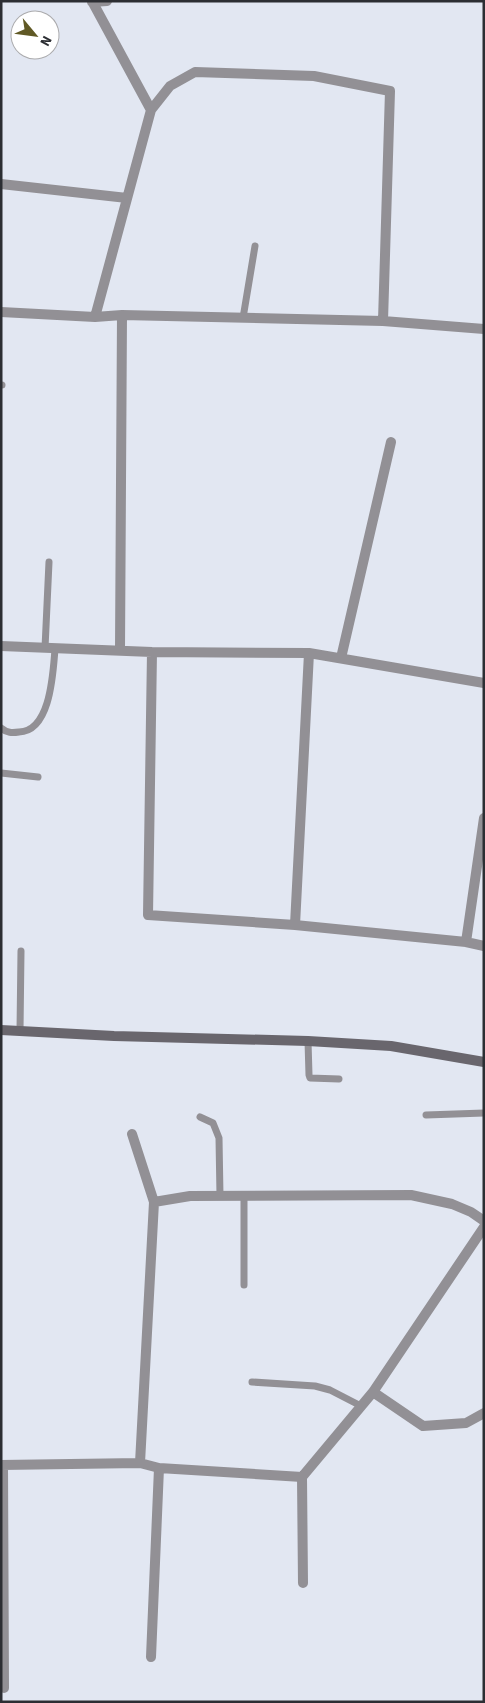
<svg xmlns="http://www.w3.org/2000/svg" width="485" height="1703" font-family="'Source Sans 3',sans-serif">
  <style>
    .lines { fill: none; stroke-linecap: round; stroke-linejoin: round }
    .lane { stroke: #929095; stroke-width: 7 }
    .street { stroke: #929095; stroke-width: 10 }
    .secondary { stroke: #69666d; stroke-width: 10 }
  </style>
  <rect width="100%" height="100%" fill="#e2e7f2"/>
  <g class="lines">
    <path class="lane" d="M 243,318 L 255,246
      M 1,385 L 2,385
      M 45,648 L 49,562
      M 1,728 C 7,733 12,733 19,732 C 51,731 53,672 55,649
      M 1,773 L 38,777
      M 20,1031 L 21,951
      M 308,1041 L 309,1075 L 310,1078 L 339,1079
      M 426,1115 L 484,1113
      M 200,1117 L 213,1123 L 219,1138 L 220,1196
      M 244,1285 L 244,1196
      M 252,1382 L 315,1386 L 330,1390 L 361,1406"/>
    <path class="street" d="M 92,1 L 151,110
      M 92,2 L 107,1
      M 1,184 L 127,198
      M 1,312 L 95,317 L 122,315 L 383,321 L 484,329
      M 95,317 L 151,110 L 170,86 L 195,72 L 314,76 L 390,91 L 383,321
      M 1,646 L 152,652 L 309,653 L 484,683
      M 120,650 L 122,315
      M 152,652 L 148,915 L 295,925 L 466,942 L 484,946
      M 341,658 L 391,442
      M 295,925 L 309,653
      M 466,942 L 484,818
      M 132,1134 L 154,1202
      M 373,1392 L 423,1426 L 466,1423 L 484,1413
      M 140,1463 L 154,1202 L 190,1196 L 411,1195 L 452,1204 L 471,1212 L 484,1221
      M 1,1465 L 140,1463 L 159,1468 L 302,1477
      M 3,1465 L 4,1688
      M 303,1583 L 302,1477 L 373,1392 L 484,1227
      M 151,1657 L 159,1468"/>
    <path class="secondary" d="M 1,1030 L 114,1036 L 308,1041 L 391,1046 L 484,1062"/>
  </g>
  <rect width="485" height="1703" fill="none" stroke="#2c2e33" stroke-width="5"/>
  <g transform="translate(35 35) rotate(119)"><circle r="24" fill="#ffffff" stroke="#ababad"/>
  <path d="M0-4L9 19L0 12L-9 19Z" fill="#605925"/>
  <text y="-8" font-size="14" font-weight="bold" text-anchor="middle" fill="#2c2e33">N</text>
  </g>
</svg>
